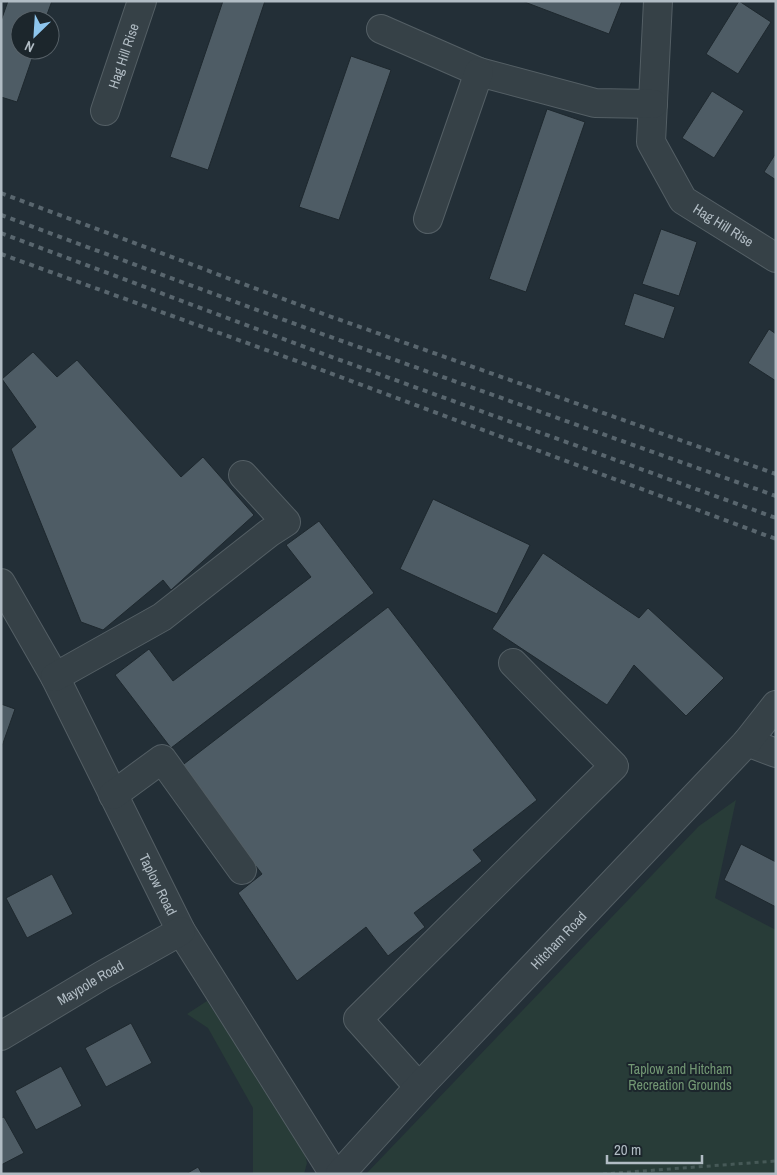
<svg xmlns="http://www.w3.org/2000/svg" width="777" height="1175" font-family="'Archivo Narrow',sans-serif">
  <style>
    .green { fill: #283c38 }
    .building { fill: #4e5c65; stroke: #1e282e }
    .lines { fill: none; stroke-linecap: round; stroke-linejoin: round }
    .minor-casing { stroke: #545f65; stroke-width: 30 }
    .path { stroke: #465957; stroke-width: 3; stroke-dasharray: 4 4; stroke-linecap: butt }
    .minor { stroke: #364147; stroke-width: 28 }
    .rail { stroke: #59666e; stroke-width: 4; stroke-dasharray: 5 5; stroke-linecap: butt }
    .labels { text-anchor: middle; stroke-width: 4; stroke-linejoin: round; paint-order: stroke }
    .street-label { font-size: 14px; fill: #b1bcc4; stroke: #1c262c }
    .park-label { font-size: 14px; fill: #729773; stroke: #1c262c }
  </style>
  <rect width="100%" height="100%" fill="#232f37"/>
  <path class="green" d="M 736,800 L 715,898 L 776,930 L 776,1174 L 366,1174 L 699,826 Z
    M 207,1001 L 302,1142 L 307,1163 L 304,1174 L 253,1174 L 253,1108 L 208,1028 L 187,1014 Z"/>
  <path class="building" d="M 8,1 L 52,1 L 45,20 L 20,20 L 20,50 L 35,50 L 17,102 L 1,97 L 1,21 Z
    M 223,1 L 265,1 L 208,170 L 170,157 Z
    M 522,1 L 622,1 L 609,34 Z
    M 739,1 L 771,22 L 738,74 L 706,54 Z
    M 351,56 L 391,70 L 339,220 L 299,207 Z
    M 712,91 L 744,111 L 714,158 L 682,138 Z
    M 547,109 L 585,122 L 526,292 L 489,279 Z
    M 776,153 L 776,180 L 764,172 Z
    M 661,229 L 697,242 L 679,296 L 642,284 Z
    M 634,293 L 675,307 L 664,339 L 624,325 Z
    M 769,329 L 776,334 L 776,381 L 748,363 Z
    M 33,352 L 57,377 L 77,360 L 181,477 L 203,457 L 254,515 L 171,590 L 163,580 L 103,630 L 81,622 L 11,449 L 36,427 L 2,379 Z
    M 433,499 L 530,545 L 497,614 L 400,569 Z
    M 319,521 L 374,593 L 171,748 L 115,675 L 149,649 L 173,681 L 311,577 L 286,545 Z
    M 543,553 L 639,618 L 648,608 L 724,678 L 686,716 L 634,665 L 607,705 L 492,629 Z
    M 388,607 L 537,800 L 473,850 L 482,861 L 414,913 L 425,927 L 388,956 L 366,927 L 297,981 L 238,893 L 262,874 L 180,767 Z
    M 1,704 L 15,709 L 1,749 Z
    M 741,844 L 776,862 L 776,907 L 724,880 Z
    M 52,874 L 73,914 L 27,938 L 6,898 Z
    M 131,1023 L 152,1063 L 106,1087 L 85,1048 Z
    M 61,1066 L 82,1106 L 36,1130 L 15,1091 Z
    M 4,1117 L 24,1153 L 1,1165 L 1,1118 Z
    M 198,1167 L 202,1174 L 186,1174 Z"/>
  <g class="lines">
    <defs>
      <g id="minor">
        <path id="s1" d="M 658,1 L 651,142 L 683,200 L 776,258"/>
        <path d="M 381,29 L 479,72 L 595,103 L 653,104"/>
        <path id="s2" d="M 105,111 L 142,1"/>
        <path d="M 428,219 L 479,72"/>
        <path id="s3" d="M 1,583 L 55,677 L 181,931 L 334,1174"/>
        <path d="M 55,677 L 162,617 L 269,533 L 286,522 L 243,475"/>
        <path d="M 747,742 L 776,753"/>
        <path d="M 113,795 L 162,759 L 242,870"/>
        <path id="s4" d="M 1,1036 L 101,976 L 181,931"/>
        <path d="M 419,1087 L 358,1019 L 614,766 L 513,663"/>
        <path id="s5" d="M 340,1174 L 419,1087 L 747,742 L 776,705"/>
      </g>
    </defs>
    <use href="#minor" class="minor-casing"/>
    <path class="path" d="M 603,1174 L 776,1161"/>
    <use href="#minor" class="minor"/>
    <path class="rail" d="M 1,193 L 329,316 L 776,474
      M 1,215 L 314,331 L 776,496
      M 1,233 L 318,352 L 776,518
      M 1,254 L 316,368 L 776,539"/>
  </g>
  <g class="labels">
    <g class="street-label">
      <text dy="5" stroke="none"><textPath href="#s2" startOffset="58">Hag Hill Rise</textPath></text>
      <text dy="5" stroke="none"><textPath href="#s1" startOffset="255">Hag Hill Rise</textPath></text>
      <text dy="5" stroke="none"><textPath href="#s3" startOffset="340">Taplow Road</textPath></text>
      <text dy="5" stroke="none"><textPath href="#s5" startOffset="320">Hitcham Road</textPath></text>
      <text dy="5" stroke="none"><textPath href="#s4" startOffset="104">Maypole Road</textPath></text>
    </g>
    <g class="park-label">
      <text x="680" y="1074">Taplow and Hitcham<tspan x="680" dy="16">Recreation Grounds</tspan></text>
    </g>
  </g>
  <rect width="777" height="1175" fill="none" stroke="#b1bcc4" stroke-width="5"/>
  <g transform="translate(35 35) rotate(205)"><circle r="24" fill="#1c262c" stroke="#586269"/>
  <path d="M0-4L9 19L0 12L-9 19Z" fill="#8dc5ed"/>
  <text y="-8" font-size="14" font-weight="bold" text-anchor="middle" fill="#b1bcc4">N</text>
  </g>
  <path d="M607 1155v8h95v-8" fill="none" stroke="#b1bcc4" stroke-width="2.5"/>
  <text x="614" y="1155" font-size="15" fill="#b1bcc4" stroke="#1c262c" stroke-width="4" paint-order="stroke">20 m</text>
</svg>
